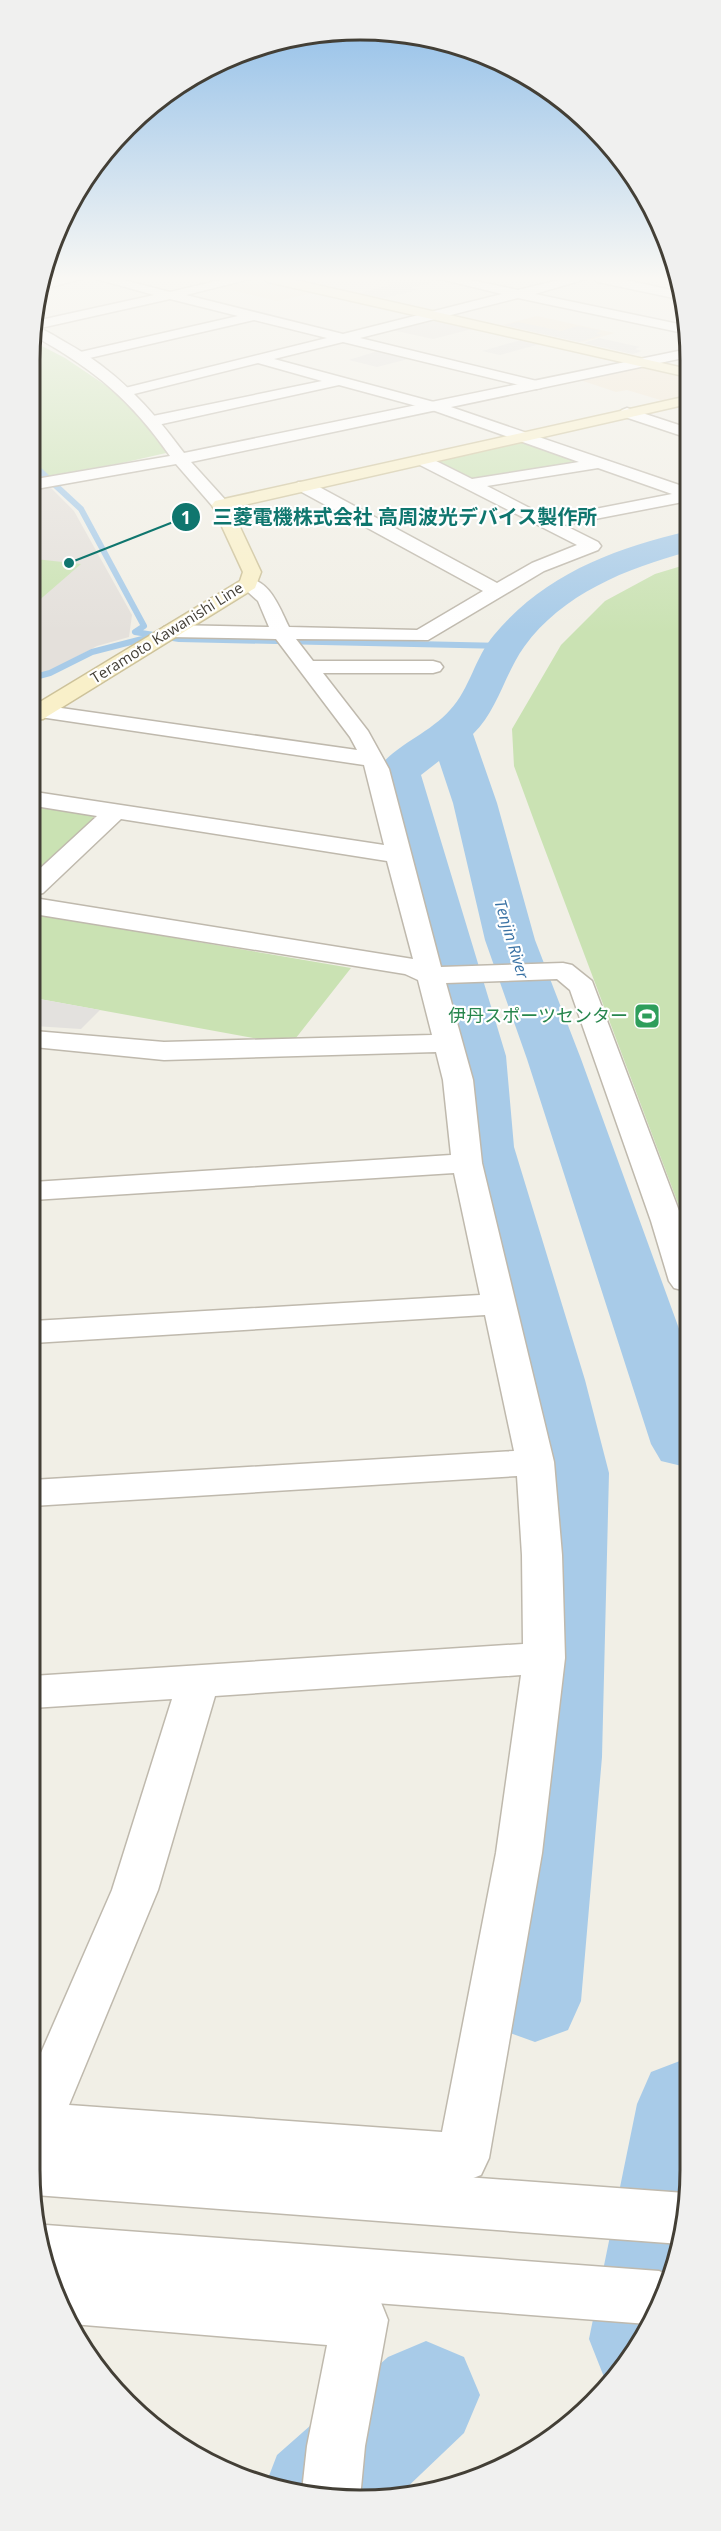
<svg xmlns="http://www.w3.org/2000/svg" width="721" height="2531" font-family="'Open Sans','Noto Sans JP',sans-serif">
  <style>
    .commercial { fill: #f1e6d3 }
    .industrial { fill: #e4e0db }
    .green { fill: #cae2b3 }
    .parking { fill: #e3e1de }
    .lines { fill: none; stroke-linecap: round; stroke-linejoin: round }
    .stream { stroke: #a8cbe8; stroke-width: 6 }
    .river { fill: #a8cbe8; fill-rule: evenodd }
    .minor-casing { stroke: #bfb9ad; stroke-width: 3 }
    .tertiary-casing { stroke: #bfb9ad; stroke-width: 3 }
    .secondary-casing { stroke: #cdc29a; stroke-width: 3 }
    .minor { fill: #fff; fill-rule: evenodd }
    .tertiary { fill: #fff; fill-rule: evenodd }
    .secondary { fill: #f9f0c9; fill-rule: evenodd }
    .labels { text-anchor: middle; stroke-width: 4.5; stroke-linejoin: round; paint-order: stroke }
    .far-street-label { font-size: 15px; fill: #433f36; stroke: #fff }
    .far-water-label { font-size: 16px; font-style: italic; fill: #3a72a4; stroke: #fff }
    .leisure-label { font-size: 18px; fill: #27864d; stroke: #fff; text-anchor: end }
    .rim { fill: none; stroke: #433f36; stroke-width: 3 }
    .leader { fill: none; stroke: #0f766e; stroke-width: 2 }
    .callout-dot { fill: #0f766e; stroke: #fff; stroke-width: 2 }
    .mark-label { font-size: 18px; text-anchor: middle; font-weight: bold; fill: #fff }
    .callout-label { font-size: 20px; text-anchor: middle; font-weight: bold; fill: #0f766e; stroke: #fff; stroke-width: 4.5; stroke-linejoin: round; paint-order: stroke }
  </style>
  <rect width="100%" height="100%" fill="#f1efe6"/>
  <path class="commercial" d="M 253,279 L 313,293 L 277,301 L 217,287 Z
    M 537,316 L 615,333 L 582,342 L 502,325 Z
    M 638,367 L 688,378 L 688,398 L 667,402 L 627,390 L 616,392 L 577,379 Z"/>
  <path class="industrial" d="M 427,319 L 472,329 L 433,339 L 387,329 Z
    M 50,487 L 74,511 L 132,615 L 129,637 L 97,646 L 46,673 L 35,674 L 36,489 Z"/>
  <path class="green" d="M 36,343 L 65,358 L 117,393 L 168,449 L 166,453 L 122,463 L 36,478 Z
    M 519,441 L 592,463 L 477,482 L 432,460 Z
    M 35,559 L 81,564 L 36,603 Z
    M 688,564 L 687,1206 L 679,1206 L 536,826 L 514,766 L 512,729 L 561,645 L 605,601 L 655,574 Z
    M 35,804 L 90,813 L 95,819 L 34,877 Z
    M 34,914 L 351,968 L 292,1043 L 281,1043 L 34,998 Z"/>
  <path class="parking" d="M 365,278 L 435,278 L 443,280 L 411,288 L 419,290 L 384,298 L 359,293 L 392,284 Z
    M 518,322 L 561,331 L 578,326 L 602,331 L 596,333 L 602,335 L 579,342 L 504,325 Z
    M 599,338 L 640,347 L 635,349 L 642,351 L 633,354 L 584,343 Z
    M 521,340 L 540,344 L 500,355 L 482,351 Z
    M 384,349 L 416,357 L 377,367 L 349,360 Z
    M 34,998 L 100,1010 L 81,1029 L 34,1026 Z"/>
  <g class="lines">
    <path class="stream" d="M 40,471 L 81,509 L 144,626 L 135,632 L 179,639 L 505,646
      M 35,677 L 50,673 L 92,652 L 150,637"/>
    <path class="river" d="M 688,531 L 688,552 C 627,568 562,594 524,647 C 504,675 498,710 473,734 L 497,803 L 535,940 L 581,1059 L 686,1348 L 686,1467 L 661,1461 L 651,1444 L 527,1059 L 485,940 L 453,803 L 439,761 L 421,775 L 506,1056 L 514,1147 L 585,1380 L 609,1473 L 602,1757 L 581,2001 L 568,2030 L 535,2042 L 502,2030 L 489,2001 L 520,1757 L 537,1473 L 517,1380 L 456,1147 L 452,1056 L 376,771 C 394,745 429,734 450,710 C 470,689 475,657 494,635 C 545,574 613,549 688,531 Z
      M 685,2059 L 685,2235 L 635,2354 L 612,2379 L 604,2377 L 589,2339 L 637,2104 L 651,2072 Z
      M 426,2341 L 464,2357 L 480,2395 L 464,2433 L 400,2494 L 339,2500 L 267,2481 L 277,2455 L 388,2357 Z"/>
    <defs>
      <path id="minor" d="M 59,278 L 85,278 L 39,290 L 42,282 Z
        M 93,278 L 116,278 L 170,292 L 229,278 L 254,278 L 186,295 L 343,334 L 502,294 L 436,278 L 461,278 L 518,290 L 567,278 L 589,278 L 535,294 L 688,326 L 688,334 L 518,298 L 360,338 L 541,382 L 543,385 L 541,388 L 536,389 L 343,342 L 274,359 L 445,405 L 688,488 L 688,501 L 564,525 L 598,542 L 601,546 L 598,550 L 544,571 L 428,640 L 296,639 L 313,661 L 433,661 L 440,663 L 443,667 L 440,671 L 433,673 L 323,673 L 368,731 L 389,769 L 441,967 L 563,963 L 572,965 L 592,981 L 687,1232 L 686,1291 L 674,1288 L 669,1281 L 651,1221 L 570,990 L 557,979 L 446,983 L 473,1080 L 482,1163 L 554,1462 L 562,1555 L 565,1658 L 542,1853 L 489,2158 L 481,2175 L 463,2182 L 30,2150 L 30,2078 L 112,1890 L 172,1699 L 32,1708 L 32,1676 L 523,1644 L 522,1555 L 517,1476 L 32,1506 L 32,1480 L 514,1451 L 485,1315 L 33,1343 L 33,1321 L 480,1295 L 454,1173 L 33,1200 L 33,1182 L 451,1155 L 443,1080 L 436,1052 L 164,1060 L 34,1047 L 34,1031 L 164,1042 L 432,1035 L 418,980 L 405,974 L 34,914 L 34,898 L 413,959 L 387,861 L 121,819 L 43,893 L 34,895 L 34,874 L 97,816 L 35,806 L 35,792 L 384,845 L 364,765 L 40,717 L 35,716 L 35,706 L 40,705 L 357,750 L 350,737 L 276,639 L 171,637 L 164,635 L 161,631 L 164,627 L 171,625 L 269,627 L 258,601 L 239,584 L 241,580 C 268,573 280,609 289,627 L 417,630 L 483,591 L 298,490 L 296,486 L 298,482 L 310,482 L 497,583 L 532,563 L 577,545 L 416,463 L 414,460 L 422,455 L 428,457 L 472,479 L 579,462 L 435,411 L 339,385 L 153,426 L 148,424 L 145,421 L 148,418 L 153,416 L 322,381 L 258,363 L 126,396 L 119,392 L 121,389 L 327,338 L 254,320 L 81,360 L 76,359 L 74,356 L 76,353 L 238,316 L 170,299 L 36,329 L 36,321 L 154,295 ZM 598,468 L 672,494 L 549,518 L 487,486 ZM 521,1675 L 496,1853 L 442,2132 L 69,2105 L 158,1890 L 215,1696 Z
        M 592,278 L 617,278 L 680,292 L 683,300 L 598,282 Z
        M 627,408 L 688,428 L 688,438 L 622,416 L 619,413 L 622,410 Z
        M 55,2268 L 360,2292 L 380,2300 L 388,2320 L 365,2446 L 360,2498 L 339,2500 L 302,2491 L 307,2446 L 327,2345 L 72,2324 L 55,2297 L 50,2270 Z"/>
      <path id="tertiary" d="M 36,327 C 46,330 56,337 65,342 C 115,369 151,408 184,453 L 688,349 L 688,357 L 191,462 L 230,505 L 227,509 L 215,509 L 176,464 L 36,489 L 36,479 L 170,456 C 131,400 95,370 36,337 Z
        M 30,2145 L 685,2193 L 685,2235 L 681,2244 L 35,2195 L 30,2170 Z
        M 46,2225 L 659,2271 L 668,2275 L 648,2324 L 51,2278 L 41,2227 Z"/>
      <path id="secondary" d="M 262,278 L 286,278 L 688,369 L 688,377 L 268,282 Z
        M 688,396 L 688,404 L 231,508 L 261,572 L 255,588 L 43,719 L 35,720 L 35,705 L 240,581 L 243,572 L 212,505 L 215,501 Z"/>
    </defs>
    <use href="#minor" class="minor-casing"/>
    <use href="#tertiary" class="tertiary-casing"/>
    <use href="#secondary" class="secondary-casing"/>
    <use href="#minor" class="minor"/>
    <use href="#tertiary" class="tertiary"/>
    <use href="#secondary" class="secondary"/>
  </g>
  <linearGradient id="sky" x2="0" y2="1"><stop stop-color="#8ebde8"/><stop offset="0.44" stop-color="#f9f8f4"/><stop offset="1" stop-color="#f9f8f4" stop-opacity="0"/></linearGradient>
  <rect width="721" height="633" fill="url(#sky)"/>
  <defs>
    <symbol id="stadium-square" viewBox="-11 -11 22 22"><rect x="-9" y="-9" width="18" height="18" rx="4" fill="#2e9e5b" stroke="#fff"/><path d="M0-5a6.5 5 0 1 0 0 10a6.5 5 0 1 0 0-10ZM-3.5-1.8h7v3.6h-7Z" fill="#fff"/></symbol>
  </defs>
  <g fill-rule="evenodd">
    <use href="#stadium-square" x="632" y="1001" width="30" height="30"/>
  </g>
  <g class="labels">
    <g class="far-street-label">
      <text transform="translate(167 633) rotate(-32)" y="5">Teramoto Kawanishi Line</text>
    </g>
    <g class="far-water-label">
      <text transform="translate(512 939) rotate(73)" y="6">Tenjin River</text>
    </g>
    <g class="leisure-label">
      <text x="628" y="1022">伊丹スポーツセンター</text>
    </g>
  </g>
  <path d="M0 0H721V2531H0ZM360 40H360A320 320 0 0 1 680 360V2170A320 320 0 0 1 360 2490H360A320 320 0 0 1 40 2170V360A320 320 0 0 1 360 40Z" fill="#f0f0ef" fill-rule="evenodd"/>
  <path class="rim" d="M360 40H360A320 320 0 0 1 680 360V2170A320 320 0 0 1 360 2490H360A320 320 0 0 1 40 2170V360A320 320 0 0 1 360 40Z"/>
  <path class="leader" d="M69 563L186 517"/>
  <g class="callout-dot">
    <circle cx="69" cy="563" r="6"/>
    <circle cx="186" cy="517" r="15"/>
  </g>
  <g class="mark-label">
    <text x="186" y="524">1</text>
  </g>
  <g class="callout-label">
    <text x="405" y="524">三菱電機株式会社 高周波光デバイス製作所</text>
  </g>
</svg>
